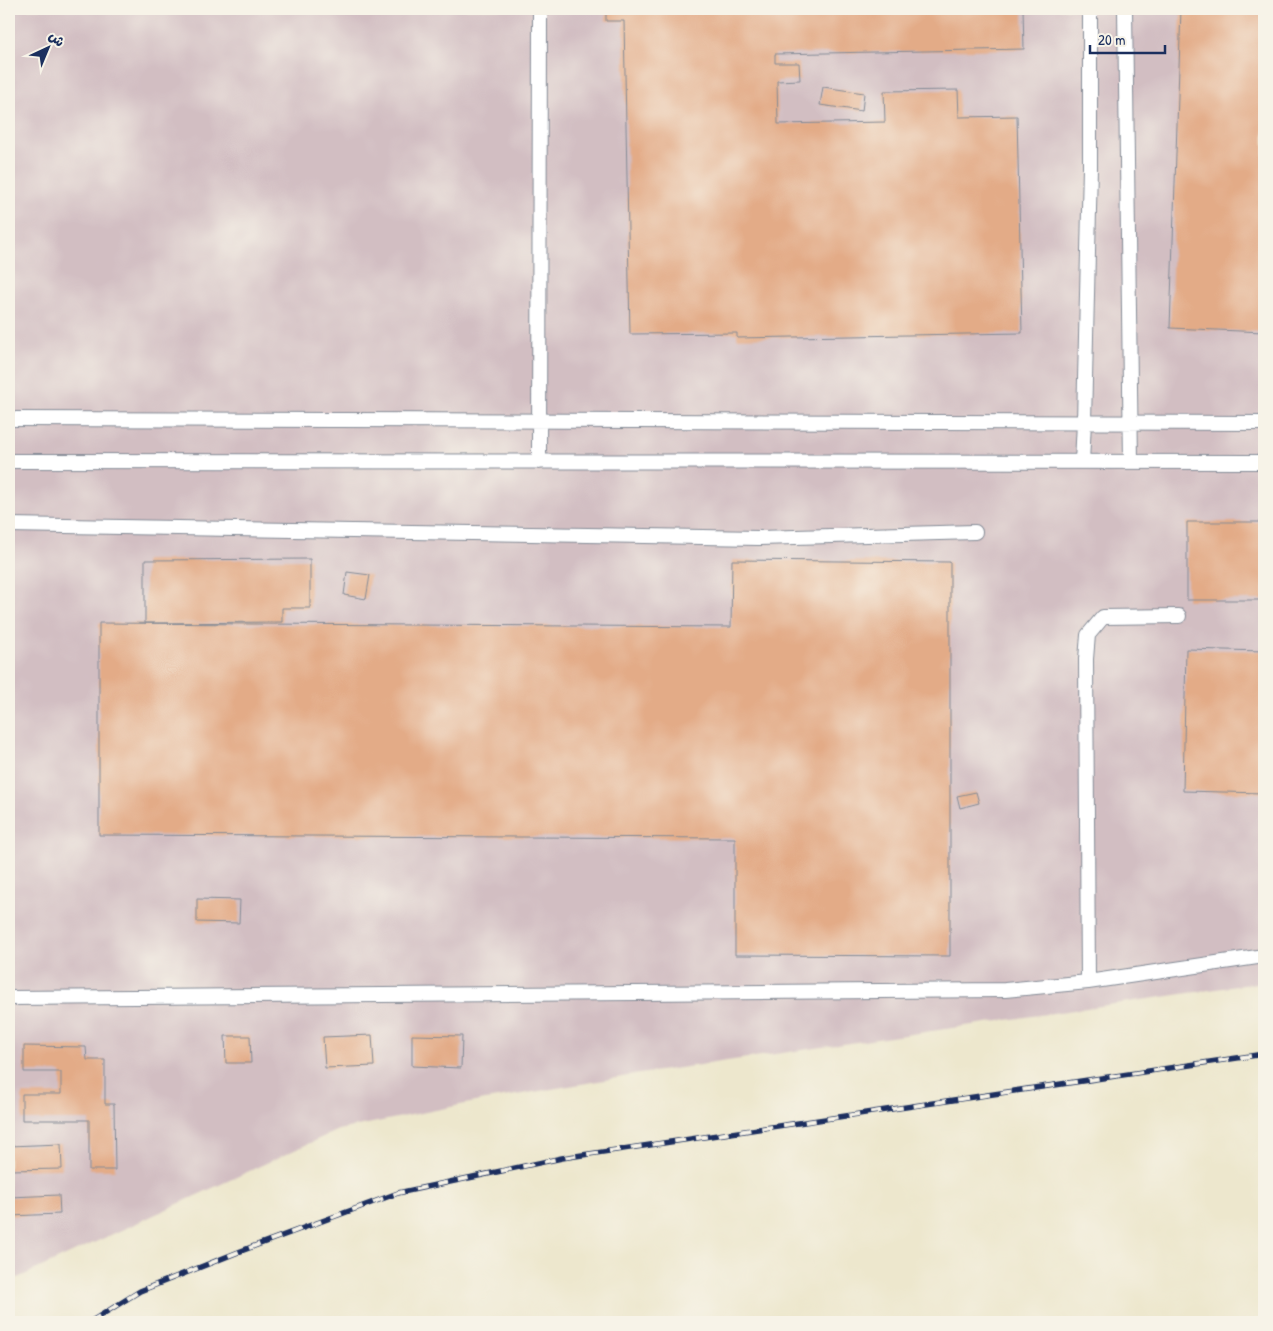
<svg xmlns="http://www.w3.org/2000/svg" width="1273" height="1331" font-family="'Patrick Hand','Playpen Sans Arabic',sans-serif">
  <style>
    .industrial { fill: #d2bec2 }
    .building { fill: #e3ab87 }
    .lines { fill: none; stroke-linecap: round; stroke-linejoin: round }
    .lane-casing { stroke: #848b96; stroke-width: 16 }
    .lane { stroke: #fff; stroke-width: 14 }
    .rail-casing { stroke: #1b2f5e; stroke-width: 5.5 }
    .rail { stroke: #f7f3e8; stroke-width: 4; stroke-dasharray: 11; stroke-linecap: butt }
  </style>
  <rect width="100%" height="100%" fill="#f7f3e8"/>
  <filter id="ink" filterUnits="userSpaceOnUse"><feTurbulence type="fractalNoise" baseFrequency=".02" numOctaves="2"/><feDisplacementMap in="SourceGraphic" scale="10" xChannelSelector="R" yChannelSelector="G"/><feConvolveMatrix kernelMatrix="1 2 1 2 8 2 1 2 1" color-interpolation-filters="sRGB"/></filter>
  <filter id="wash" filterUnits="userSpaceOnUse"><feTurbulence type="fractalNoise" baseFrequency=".0096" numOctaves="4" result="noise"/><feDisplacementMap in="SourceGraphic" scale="20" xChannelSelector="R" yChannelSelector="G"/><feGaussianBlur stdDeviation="1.12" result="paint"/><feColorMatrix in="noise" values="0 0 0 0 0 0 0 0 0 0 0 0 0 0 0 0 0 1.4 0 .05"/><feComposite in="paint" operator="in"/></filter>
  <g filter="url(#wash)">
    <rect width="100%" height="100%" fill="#ede7cd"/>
    <path class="industrial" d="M 9,9 L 1264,9 L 1264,982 L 646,1073 L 480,1101 L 338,1130 L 9,1282 Z"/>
    <g id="blocks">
      <path class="building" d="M 606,9 L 1023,9 L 1024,49 L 775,54 L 775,63 L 799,63 L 800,80 L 777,81 L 778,124 L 885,122 L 884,91 L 958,90 L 959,117 L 1017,116 L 1022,333 L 737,338 L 737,333 L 630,334 L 624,21 L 606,21 Z
        M 1181,9 L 1264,9 L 1264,332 L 1170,328 Z
        M 823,87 L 864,93 L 862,111 L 820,105 Z
        M 1187,522 L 1264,522 L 1264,600 L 1187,600 Z
        M 310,559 L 310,608 L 282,608 L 282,622 L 145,623 L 145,560 Z
        M 732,560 L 950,562 L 950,956 L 735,955 L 735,838 L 99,835 L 99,623 L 731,627 Z
        M 347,572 L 370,575 L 366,599 L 344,595 Z
        M 1186,649 L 1264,651 L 1264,793 L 1183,791 Z
        M 976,792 L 979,803 L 960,808 L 957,796 Z
        M 197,899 L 240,900 L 239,923 L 197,922 Z
        M 372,1035 L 374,1066 L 325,1068 L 323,1037 Z
        M 412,1035 L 462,1036 L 461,1068 L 412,1066 Z
        M 225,1036 L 250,1036 L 251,1063 L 226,1063 Z
        M 24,1046 L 86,1047 L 87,1060 L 105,1060 L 105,1104 L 114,1104 L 115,1170 L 89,1170 L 89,1120 L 22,1120 L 22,1094 L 61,1094 L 61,1072 L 24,1072 Z
        M 61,1144 L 62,1169 L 9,1170 L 9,1146 Z
        M 59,1195 L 60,1214 L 9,1216 L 9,1197 Z"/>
    </g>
  </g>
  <g filter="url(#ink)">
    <use href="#blocks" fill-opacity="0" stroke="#848b96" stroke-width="1"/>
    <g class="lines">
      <defs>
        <path id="lane" d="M 1125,9 L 1131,462
          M 9,419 L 1264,423
          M 9,461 L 1264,462
          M 539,462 L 540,9
          M 1082,462 L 1084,422 L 1090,167 L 1090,9
          M 9,525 L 759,538 L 975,532
          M 1088,982 L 1086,659 L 1088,635 L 1103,617 L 1179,616
          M 9,998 L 1005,990 L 1088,982 L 1264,956"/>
      </defs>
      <use href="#lane" class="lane-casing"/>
      <use href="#lane" class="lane"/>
      <defs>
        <path id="rail" d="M 90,1322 L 140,1291 L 241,1251 L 398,1193 L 562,1158 L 1264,1054"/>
      </defs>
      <use href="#rail" class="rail-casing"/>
      <use href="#rail" class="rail"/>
    </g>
  </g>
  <rect width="1273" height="1331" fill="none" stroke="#f7f3e8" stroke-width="30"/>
  <g transform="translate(48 48) rotate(44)" stroke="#f7f3e8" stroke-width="4" paint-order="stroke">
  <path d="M0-4L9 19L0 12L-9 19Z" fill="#1b2f5e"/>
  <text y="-8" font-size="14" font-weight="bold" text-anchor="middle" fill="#1b2f5e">ش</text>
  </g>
  <path d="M1090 45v8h75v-8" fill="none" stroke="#1b2f5e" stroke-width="2.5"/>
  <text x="1098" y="45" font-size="15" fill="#1b2f5e" stroke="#f7f3e8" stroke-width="4" paint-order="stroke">20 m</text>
</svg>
